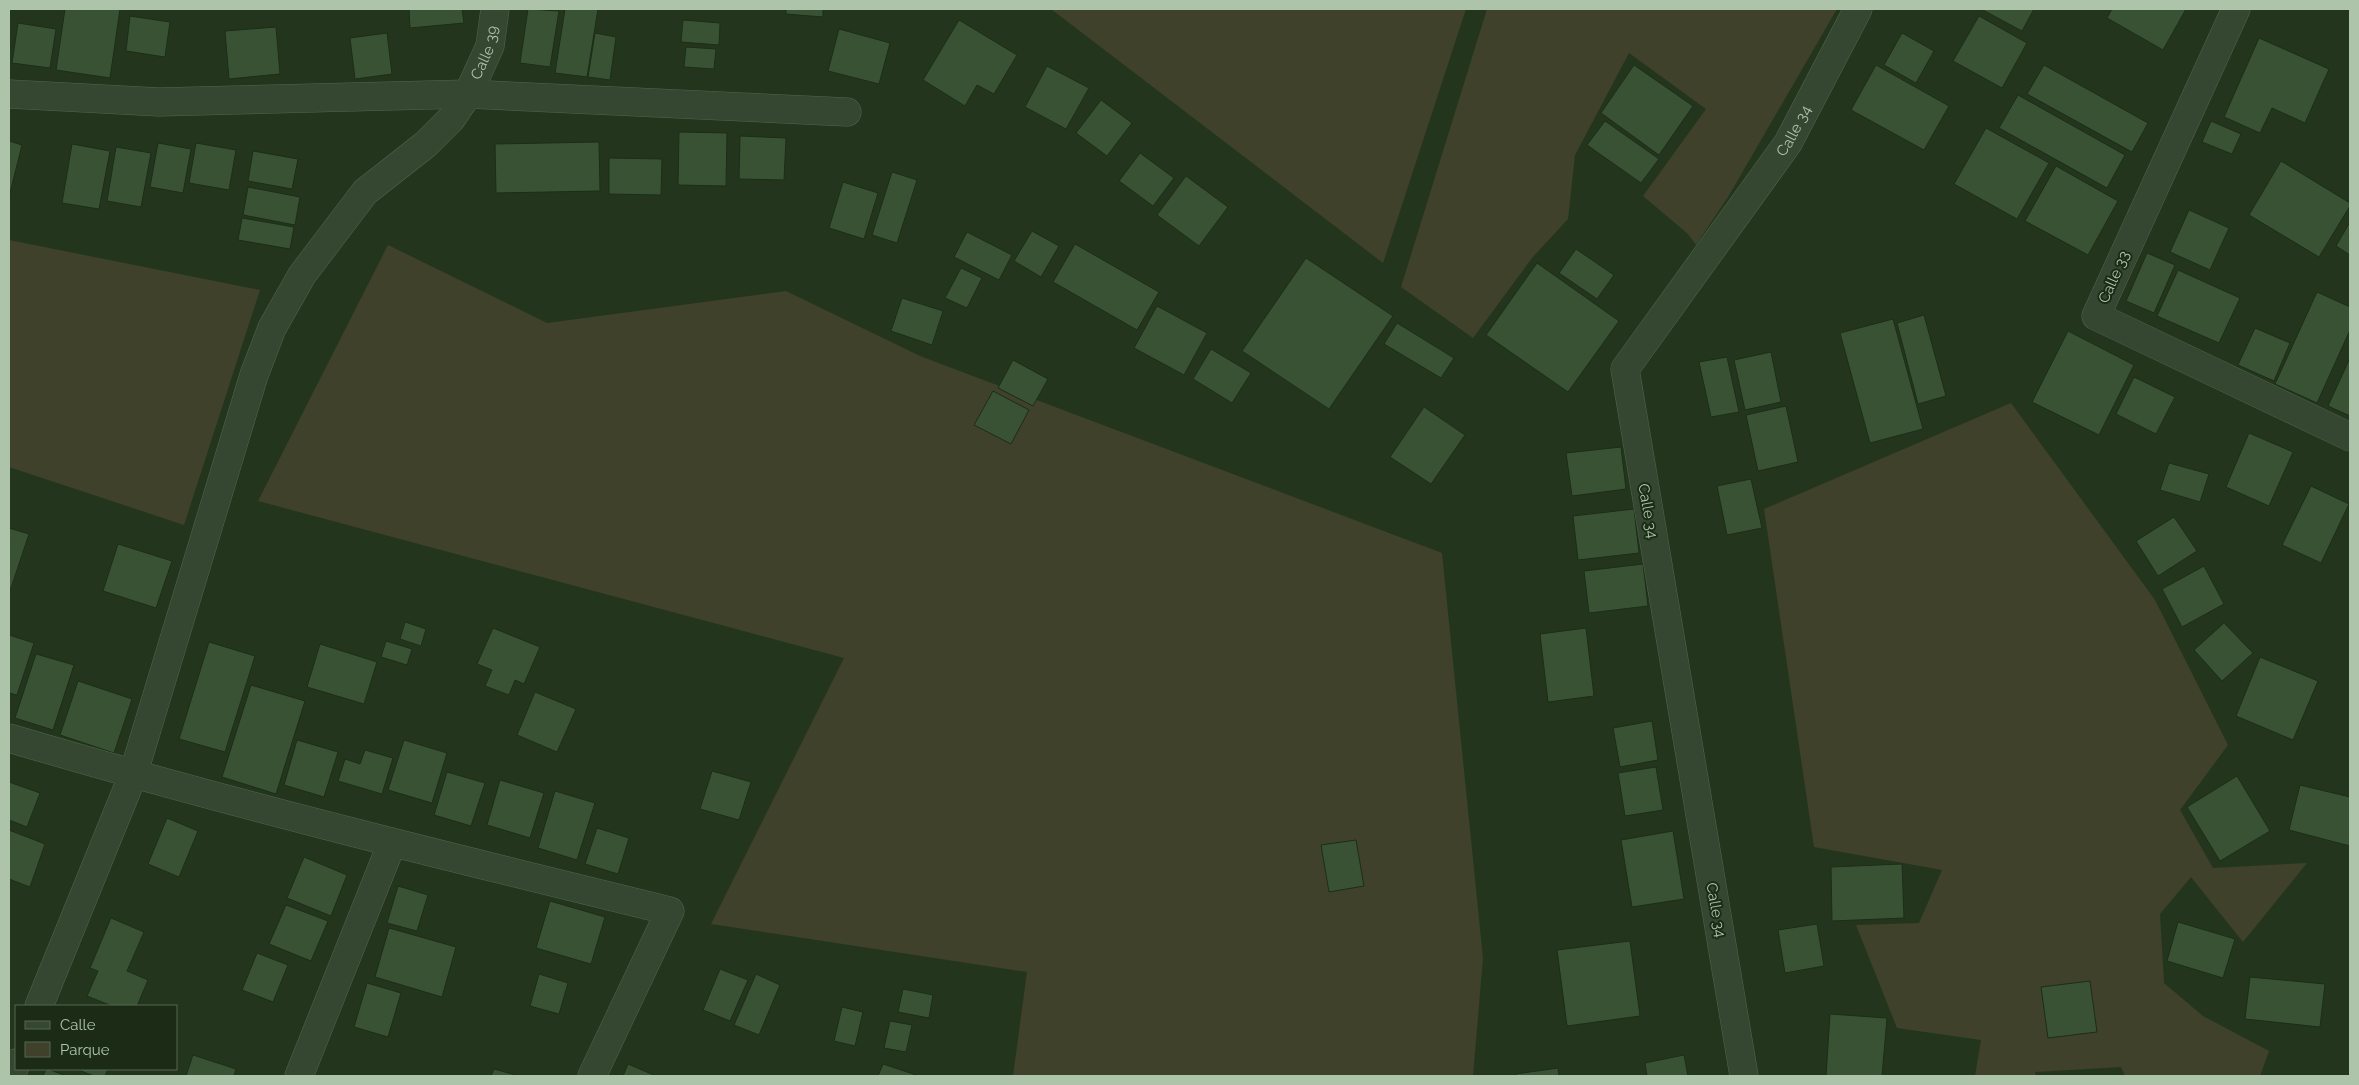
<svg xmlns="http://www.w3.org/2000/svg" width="2359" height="1085" font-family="Raleway,sans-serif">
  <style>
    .green { fill: #3f412a }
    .building { fill: #3a5234; stroke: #1c2d18 }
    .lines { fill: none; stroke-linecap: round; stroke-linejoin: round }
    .minor-casing { stroke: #52654e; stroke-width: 29 }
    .minor { stroke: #354730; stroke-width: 28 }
    .labels { text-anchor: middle; stroke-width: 4; stroke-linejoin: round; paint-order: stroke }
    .street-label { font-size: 15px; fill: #aec4aa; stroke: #1b2b16 }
  </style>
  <rect width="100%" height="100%" fill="#23361d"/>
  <path class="green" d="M 1051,9 L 1466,9 L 1383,263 Z
    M 1487,9 L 1837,9 L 1728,197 L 1696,245 L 1688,234 L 1643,196 L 1706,109 L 1629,53 L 1575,155 L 1568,219 L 1532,258 L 1473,338 L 1401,287 Z
    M 9,240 L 260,290 L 184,525 L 9,467 Z
    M 388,245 L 547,323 L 786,291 L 920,356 L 1442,553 L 1483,958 L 1473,1076 L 1013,1076 L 1027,972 L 711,924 L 844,658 L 258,501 Z
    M 2011,403 L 2155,600 L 2228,745 L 2180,810 L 2213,868 L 2307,863 L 2243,942 L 2191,877 L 2160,914 L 2164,983 L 2203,1016 L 2269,1051 L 2260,1076 L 2125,1076 L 2121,1067 L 2035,1072 L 2036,1076 L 1975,1076 L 1981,1040 L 1897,1028 L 1856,925 L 1919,923 L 1942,870 L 1814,847 L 1764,509 Z"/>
  <path class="building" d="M 65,9 L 120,9 L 110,78 L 56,70 Z
    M 409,9 L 462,9 L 464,23 L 410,28 Z
    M 528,9 L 559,11 L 550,67 L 520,63 Z
    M 565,9 L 598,9 L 587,77 L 555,73 Z
    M 786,9 L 823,9 L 823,17 L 786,14 Z
    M 1981,9 L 2034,9 L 2022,31 Z
    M 2112,9 L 2186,9 L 2163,50 L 2107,18 Z
    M 130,16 L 170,22 L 165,57 L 126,51 Z
    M 1979,16 L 2027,43 L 2002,88 L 1953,61 Z
    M 683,20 L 720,23 L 719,45 L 681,42 Z
    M 959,20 L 1017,55 L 994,94 L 977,85 L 965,106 L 923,80 Z
    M 18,23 L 56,29 L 50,68 L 12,63 Z
    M 276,27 L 280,74 L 229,79 L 225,31 Z
    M 839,29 L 890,43 L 879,84 L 828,71 Z
    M 387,33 L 392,74 L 355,79 L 350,38 Z
    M 595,33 L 616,37 L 610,80 L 588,77 Z
    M 1902,33 L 1934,51 L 1916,83 L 1884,65 Z
    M 2259,38 L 2329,69 L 2305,123 L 2272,108 L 2260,133 L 2224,117 Z
    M 686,47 L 716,49 L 714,69 L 684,67 Z
    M 1634,65 L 1693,106 L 1659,155 L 1601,113 Z
    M 1876,65 L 1949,106 L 1924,150 L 1851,110 Z
    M 2044,65 L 2148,123 L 2132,152 L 2027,94 Z
    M 1047,66 L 1089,88 L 1066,129 L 1025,107 Z
    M 2018,95 L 2125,155 L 2107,188 L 1999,128 Z
    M 1101,100 L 1132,123 L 1107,156 L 1076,133 Z
    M 1605,121 L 1659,159 L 1641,183 L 1587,145 Z
    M 2211,121 L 2241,134 L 2232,154 L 2202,142 Z
    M 1986,128 L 2049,163 L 2017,219 L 1954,184 Z
    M 679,132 L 727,133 L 726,186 L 678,185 Z
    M 740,136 L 786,138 L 784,180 L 739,179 Z
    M 9,141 L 22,145 L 9,197 Z
    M 599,142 L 600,191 L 496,193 L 495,144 Z
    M 158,143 L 191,149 L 183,193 L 150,187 Z
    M 196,143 L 236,150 L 229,190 L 189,183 Z
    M 72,144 L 110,151 L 99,209 L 62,203 Z
    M 116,147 L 151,153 L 141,207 L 107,201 Z
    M 253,151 L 298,159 L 292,189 L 248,181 Z
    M 1140,153 L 1174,178 L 1153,206 L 1119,181 Z
    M 609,158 L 662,159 L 661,195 L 609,194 Z
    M 2281,161 L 2350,203 L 2350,206 L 2319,257 L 2249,215 Z
    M 2056,166 L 2118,201 L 2088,255 L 2025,221 Z
    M 892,172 L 917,180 L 897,243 L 872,235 Z
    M 1186,176 L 1228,207 L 1199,246 L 1157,215 Z
    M 843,182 L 878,193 L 864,239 L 829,228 Z
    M 248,187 L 300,197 L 295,225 L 243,215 Z
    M 2189,210 L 2229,228 L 2210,270 L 2170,252 Z
    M 242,218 L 294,227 L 290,249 L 238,240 Z
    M 2350,222 L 2350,255 L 2336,246 Z
    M 1032,231 L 1059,246 L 1041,277 L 1014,261 Z
    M 967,232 L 1012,255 L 999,280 L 954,257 Z
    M 1075,244 L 1159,292 L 1137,330 L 1053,282 Z
    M 1576,249 L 1614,275 L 1597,299 L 1559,273 Z
    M 2147,253 L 2175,265 L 2154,313 L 2126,301 Z
    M 1306,258 L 1393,316 L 1329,409 L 1242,351 Z
    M 1537,263 L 1619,321 L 1568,392 L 1486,335 Z
    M 961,268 L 982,278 L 967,308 L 945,298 Z
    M 2178,270 L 2240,298 L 2219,343 L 2157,316 Z
    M 2317,292 L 2350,307 L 2350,330 L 2317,403 L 2275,384 Z
    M 902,298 L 943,311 L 932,345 L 891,331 Z
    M 1157,306 L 1207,333 L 1184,375 L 1134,348 Z
    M 1924,315 L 1946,396 L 1918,404 L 1897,323 Z
    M 1893,319 L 1923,429 L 1870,443 L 1840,333 Z
    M 1397,323 L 1454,358 L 1441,378 L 1384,344 Z
    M 2255,328 L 2290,343 L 2274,381 L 2238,365 Z
    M 2068,331 L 2134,365 L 2099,435 L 2032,402 Z
    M 1211,349 L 1251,373 L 1232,403 L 1193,379 Z
    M 1771,352 L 1781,402 L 1745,410 L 1734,360 Z
    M 1727,357 L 1739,412 L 1711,417 L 1699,362 Z
    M 2350,358 L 2350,416 L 2328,406 Z
    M 1013,360 L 1048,379 L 1033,406 L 998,388 Z
    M 2134,377 L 2175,397 L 2156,434 L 2116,414 Z
    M 993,391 L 1029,410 L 1011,444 L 974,425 Z
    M 1786,406 L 1798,462 L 1758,471 L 1746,415 Z
    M 1424,407 L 1465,435 L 1431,484 L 1390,457 Z
    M 2249,433 L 2293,452 L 2269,506 L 2226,487 Z
    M 1621,447 L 1626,489 L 1572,496 L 1566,453 Z
    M 2169,463 L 2209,474 L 2200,502 L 2160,490 Z
    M 1751,479 L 1762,528 L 1727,535 L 1717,486 Z
    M 2311,486 L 2349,504 L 2321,563 L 2282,545 Z
    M 1634,509 L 1639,553 L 1578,560 L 1573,516 Z
    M 2174,517 L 2197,551 L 2158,576 L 2136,541 Z
    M 9,528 L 29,534 L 11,588 L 9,588 Z
    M 118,544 L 172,561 L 156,608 L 103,591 Z
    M 1643,564 L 1648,606 L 1589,613 L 1584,571 Z
    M 2204,566 L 2224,604 L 2182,627 L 2162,589 Z
    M 405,622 L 426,629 L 421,646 L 400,639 Z
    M 2224,623 L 2253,653 L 2222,681 L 2194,650 Z
    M 493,628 L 540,647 L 524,684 L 515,680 L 509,695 L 485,686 L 492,670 L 477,664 Z
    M 1586,628 L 1594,696 L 1548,702 L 1540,634 Z
    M 9,635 L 34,643 L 17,695 L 9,693 Z
    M 386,641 L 412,649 L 407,665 L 381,657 Z
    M 209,642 L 255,656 L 225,752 L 179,739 Z
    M 320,644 L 377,662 L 364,704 L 307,687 Z
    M 36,654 L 74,665 L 53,730 L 15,718 Z
    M 2260,657 L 2318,681 L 2293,740 L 2236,716 Z
    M 78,681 L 132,699 L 114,753 L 60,735 Z
    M 251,685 L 305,701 L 276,794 L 222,777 Z
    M 535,692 L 576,709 L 557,752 L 517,735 Z
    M 1652,721 L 1658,760 L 1620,767 L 1613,728 Z
    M 297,740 L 338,752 L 324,797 L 284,785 Z
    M 404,740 L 447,753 L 432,803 L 388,790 Z
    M 365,750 L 393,758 L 382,794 L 338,781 L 345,759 L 360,764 Z
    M 1656,767 L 1663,810 L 1625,816 L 1618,773 Z
    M 712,771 L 751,782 L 739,820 L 700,809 Z
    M 447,772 L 485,783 L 471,826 L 434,815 Z
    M 2237,776 L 2270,831 L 2220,861 L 2187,807 Z
    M 500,780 L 544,793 L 530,838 L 487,825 Z
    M 9,782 L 40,793 L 27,827 L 9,820 Z
    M 2300,785 L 2350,797 L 2350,846 L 2289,830 Z
    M 555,791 L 595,803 L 577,860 L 538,848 Z
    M 167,818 L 198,831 L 179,877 L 148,864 Z
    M 597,828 L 629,838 L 618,874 L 585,864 Z
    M 9,830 L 45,844 L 30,887 L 9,879 Z
    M 1673,831 L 1684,899 L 1632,907 L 1621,840 Z
    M 1356,840 L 1364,886 L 1329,892 L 1321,845 Z
    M 304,857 L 347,875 L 331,916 L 287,898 Z
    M 1902,864 L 1904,918 L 1832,921 L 1831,867 Z
    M 398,886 L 428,895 L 417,931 L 387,923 Z
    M 550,901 L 605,917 L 591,964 L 536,948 Z
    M 286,905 L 328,921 L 311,961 L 269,944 Z
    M 111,918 L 144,932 L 127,971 L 148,980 L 137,1006 L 112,1006 L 87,996 L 98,971 L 90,968 Z
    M 2178,922 L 2235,939 L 2223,978 L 2167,961 Z
    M 1817,924 L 1824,966 L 1785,973 L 1778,930 Z
    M 389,928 L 456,947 L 442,997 L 375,977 Z
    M 1630,941 L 1640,1016 L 1567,1026 L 1557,950 Z
    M 257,953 L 288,965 L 273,1002 L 242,990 Z
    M 720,969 L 748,980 L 730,1021 L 703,1010 Z
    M 539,974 L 568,983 L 559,1014 L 530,1006 Z
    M 756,974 L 780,985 L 759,1035 L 734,1025 Z
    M 2250,977 L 2325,984 L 2320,1027 L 2245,1019 Z
    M 2090,981 L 2097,1032 L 2048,1038 L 2041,987 Z
    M 367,983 L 401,993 L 388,1037 L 354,1027 Z
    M 903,989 L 933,995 L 929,1018 L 898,1012 Z
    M 842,1007 L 863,1012 L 855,1046 L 834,1041 Z
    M 1830,1014 L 1887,1018 L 1882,1076 L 1826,1076 Z
    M 890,1021 L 912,1025 L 906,1052 L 884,1048 Z
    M 193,1055 L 236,1069 L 234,1076 L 186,1076 Z
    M 1684,1055 L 1688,1076 L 1647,1076 L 1645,1063 Z
    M 628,1064 L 656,1076 L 623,1076 Z
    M 883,1064 L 919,1076 L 878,1076 Z
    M 1558,1068 L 1559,1076 L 1516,1076 L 1516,1074 Z
    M 46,1069 L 48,1069 L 66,1076 L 43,1076 Z
    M 76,1069 L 108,1069 L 105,1076 L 94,1076 Z
    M 494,1069 L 519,1076 L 491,1076 Z"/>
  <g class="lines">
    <defs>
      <g id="minor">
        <path d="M 2236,9 L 2096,316 L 2350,437"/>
        <path d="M 9,94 L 159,102 L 468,94 L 847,112"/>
        <path d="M 9,738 C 228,803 449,857 670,911 L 592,1076"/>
        <path id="s1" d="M 39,1006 L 133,775 L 254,375 L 272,328 L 302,275 L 365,192 L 426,144 L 451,119 L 468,94 L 490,46 L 495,9"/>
        <path d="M 11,1076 L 16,1063"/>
        <path d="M 299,1076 L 392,843"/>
        <path id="s2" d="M 1744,1076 L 1625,369 L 1788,143 L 1858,9"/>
      </g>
    </defs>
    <use href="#minor" class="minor-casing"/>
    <use href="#minor" class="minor"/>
  </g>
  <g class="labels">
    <g class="street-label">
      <text dy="5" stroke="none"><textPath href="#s1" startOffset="1071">Calle 39</textPath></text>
      <text dy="5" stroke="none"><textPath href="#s2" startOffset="1009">Calle 34</textPath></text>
      <text transform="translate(2114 277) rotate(-66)" y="5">Calle 33</text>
      <text transform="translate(1648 511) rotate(80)" y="5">Calle 34</text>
      <text transform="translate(1716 910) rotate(80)" y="5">Calle 34</text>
    </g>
  </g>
  <rect width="2359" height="1085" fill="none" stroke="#aec4aa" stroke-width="20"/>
  <rect x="15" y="1005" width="162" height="65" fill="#1b2b16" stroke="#566851"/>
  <rect x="25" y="1021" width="25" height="8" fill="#354730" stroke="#566851"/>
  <text x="60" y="1030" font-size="15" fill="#aec4aa">Calle</text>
  <rect x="25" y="1042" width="25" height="15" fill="#3f412a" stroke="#566851"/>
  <text x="60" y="1055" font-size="15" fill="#aec4aa">Parque</text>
</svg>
